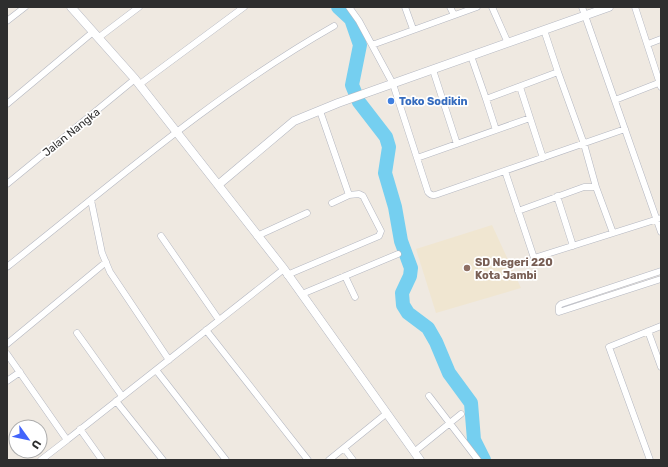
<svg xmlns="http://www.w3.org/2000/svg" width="668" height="467" font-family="Rubik,sans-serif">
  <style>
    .education { fill: #f0e6d1 }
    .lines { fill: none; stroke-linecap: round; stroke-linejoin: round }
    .river { stroke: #75cff0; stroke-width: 14 }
    .minor-casing { stroke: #b4b7c1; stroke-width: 7 }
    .tertiary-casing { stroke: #b4b7c1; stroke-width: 9 }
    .minor { stroke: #fff; stroke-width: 6 }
    .tertiary { stroke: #fff; stroke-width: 8 }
    .shop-dot { fill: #3f7fe0; stroke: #fff; stroke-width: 1.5 }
    .education-dot { fill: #8d6e63; stroke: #fff; stroke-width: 1.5 }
    .labels { text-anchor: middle; stroke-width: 3.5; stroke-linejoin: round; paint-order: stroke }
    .shop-label { font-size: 11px; font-weight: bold; fill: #366cbe; stroke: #fff; text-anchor: start }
    .street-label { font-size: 11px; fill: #2e2e2e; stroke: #fff }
    .education-label { font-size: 11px; font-weight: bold; fill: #785e54; stroke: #fff; text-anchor: start }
  </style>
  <rect width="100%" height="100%" fill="#efe9e1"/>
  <path class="education" d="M 492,225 L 521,288 L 436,313 L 416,249 Z"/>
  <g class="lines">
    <path class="river" d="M 338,7 L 351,19 L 360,45 L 352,85 L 359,102 L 386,137 L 389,147 L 385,173 L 395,207 L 401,241 L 411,268 L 410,276 L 402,293 L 403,305 L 408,313 L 428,328 L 436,342 L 449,373 L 471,403 L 474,440 L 484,460"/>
    <defs>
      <path id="minor" d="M 349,7 L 359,21 L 393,84 L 428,192 C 432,197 435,195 441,193 L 625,129
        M 405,7 L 413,29
        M 450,7 L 454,15
        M 492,7 L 508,43
        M 582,7 L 661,232
        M 635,7 L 661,87
        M 7,21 L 25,7
        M 98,38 L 139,7
        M 648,44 L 661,39
        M 372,45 L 477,7
        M 471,56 L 486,99 L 558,72 L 544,30
        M 433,70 L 457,144
        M 558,72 L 584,144 L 596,187
        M 140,84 L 244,7
        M 520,87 L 543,158
        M 486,99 L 496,130
        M 615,100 L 661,82
        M 7,104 L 93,32
        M 417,158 L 530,118
        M 505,171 L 534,258 L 661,218
        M 7,184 L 135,79
        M 557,196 L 573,246
        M 91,200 L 102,253 L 110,272 L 169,360
        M 332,203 L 349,195
        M 518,211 L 584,187 L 596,187 L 613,233
        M 161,236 L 219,320
        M 257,236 L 307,213
        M 7,267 C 113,183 216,93 334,26
        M 661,271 L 561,304 L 559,306 L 559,312 L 661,279
        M 287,275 L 379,236 L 381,231 L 363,196 L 359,194 L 349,195 L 320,111
        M 345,276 L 355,297
        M 302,294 L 398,254
        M 206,330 L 308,460
        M 648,331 L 661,367
        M 77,333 L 122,396
        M 7,344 L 106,262
        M 7,354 L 67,440 L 41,460
        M 156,370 L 226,460
        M 7,381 L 20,372
        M 429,396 L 478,460
        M 116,401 L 163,460
        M 80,429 L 102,460
        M 67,440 L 284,269
        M 344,448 L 353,460
        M 414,452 L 461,414
        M 329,460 L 387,413
        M 650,460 L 609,347 L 661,326"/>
      <path id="tertiary" d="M 71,7 L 135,79 L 284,269 L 420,460
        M 218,185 L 294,121 L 338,103 L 609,7"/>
    </defs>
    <use href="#minor" class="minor-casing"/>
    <use href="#tertiary" class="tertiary-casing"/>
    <use href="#minor" class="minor"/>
    <use href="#tertiary" class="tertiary"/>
  </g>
  <circle class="shop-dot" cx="391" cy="101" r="4"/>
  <circle class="education-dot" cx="467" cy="268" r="4"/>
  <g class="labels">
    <g class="shop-label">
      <text x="399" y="105">Toko Sodikin</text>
    </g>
    <g class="street-label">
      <text transform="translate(71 132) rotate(-39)" y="4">Jalan Nangka</text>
    </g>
    <g class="education-label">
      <text x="475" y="266">SD Negeri 220<tspan x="475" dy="13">Kota Jambi</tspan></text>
    </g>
  </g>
  <rect width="668" height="467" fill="none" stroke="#2e2e2e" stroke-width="16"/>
  <g transform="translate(28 439) rotate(123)"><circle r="19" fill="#ffffff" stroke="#ababab"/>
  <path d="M0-3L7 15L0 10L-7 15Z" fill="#4264fb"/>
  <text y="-6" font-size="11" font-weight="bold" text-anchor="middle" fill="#2e2e2e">U</text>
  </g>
</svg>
